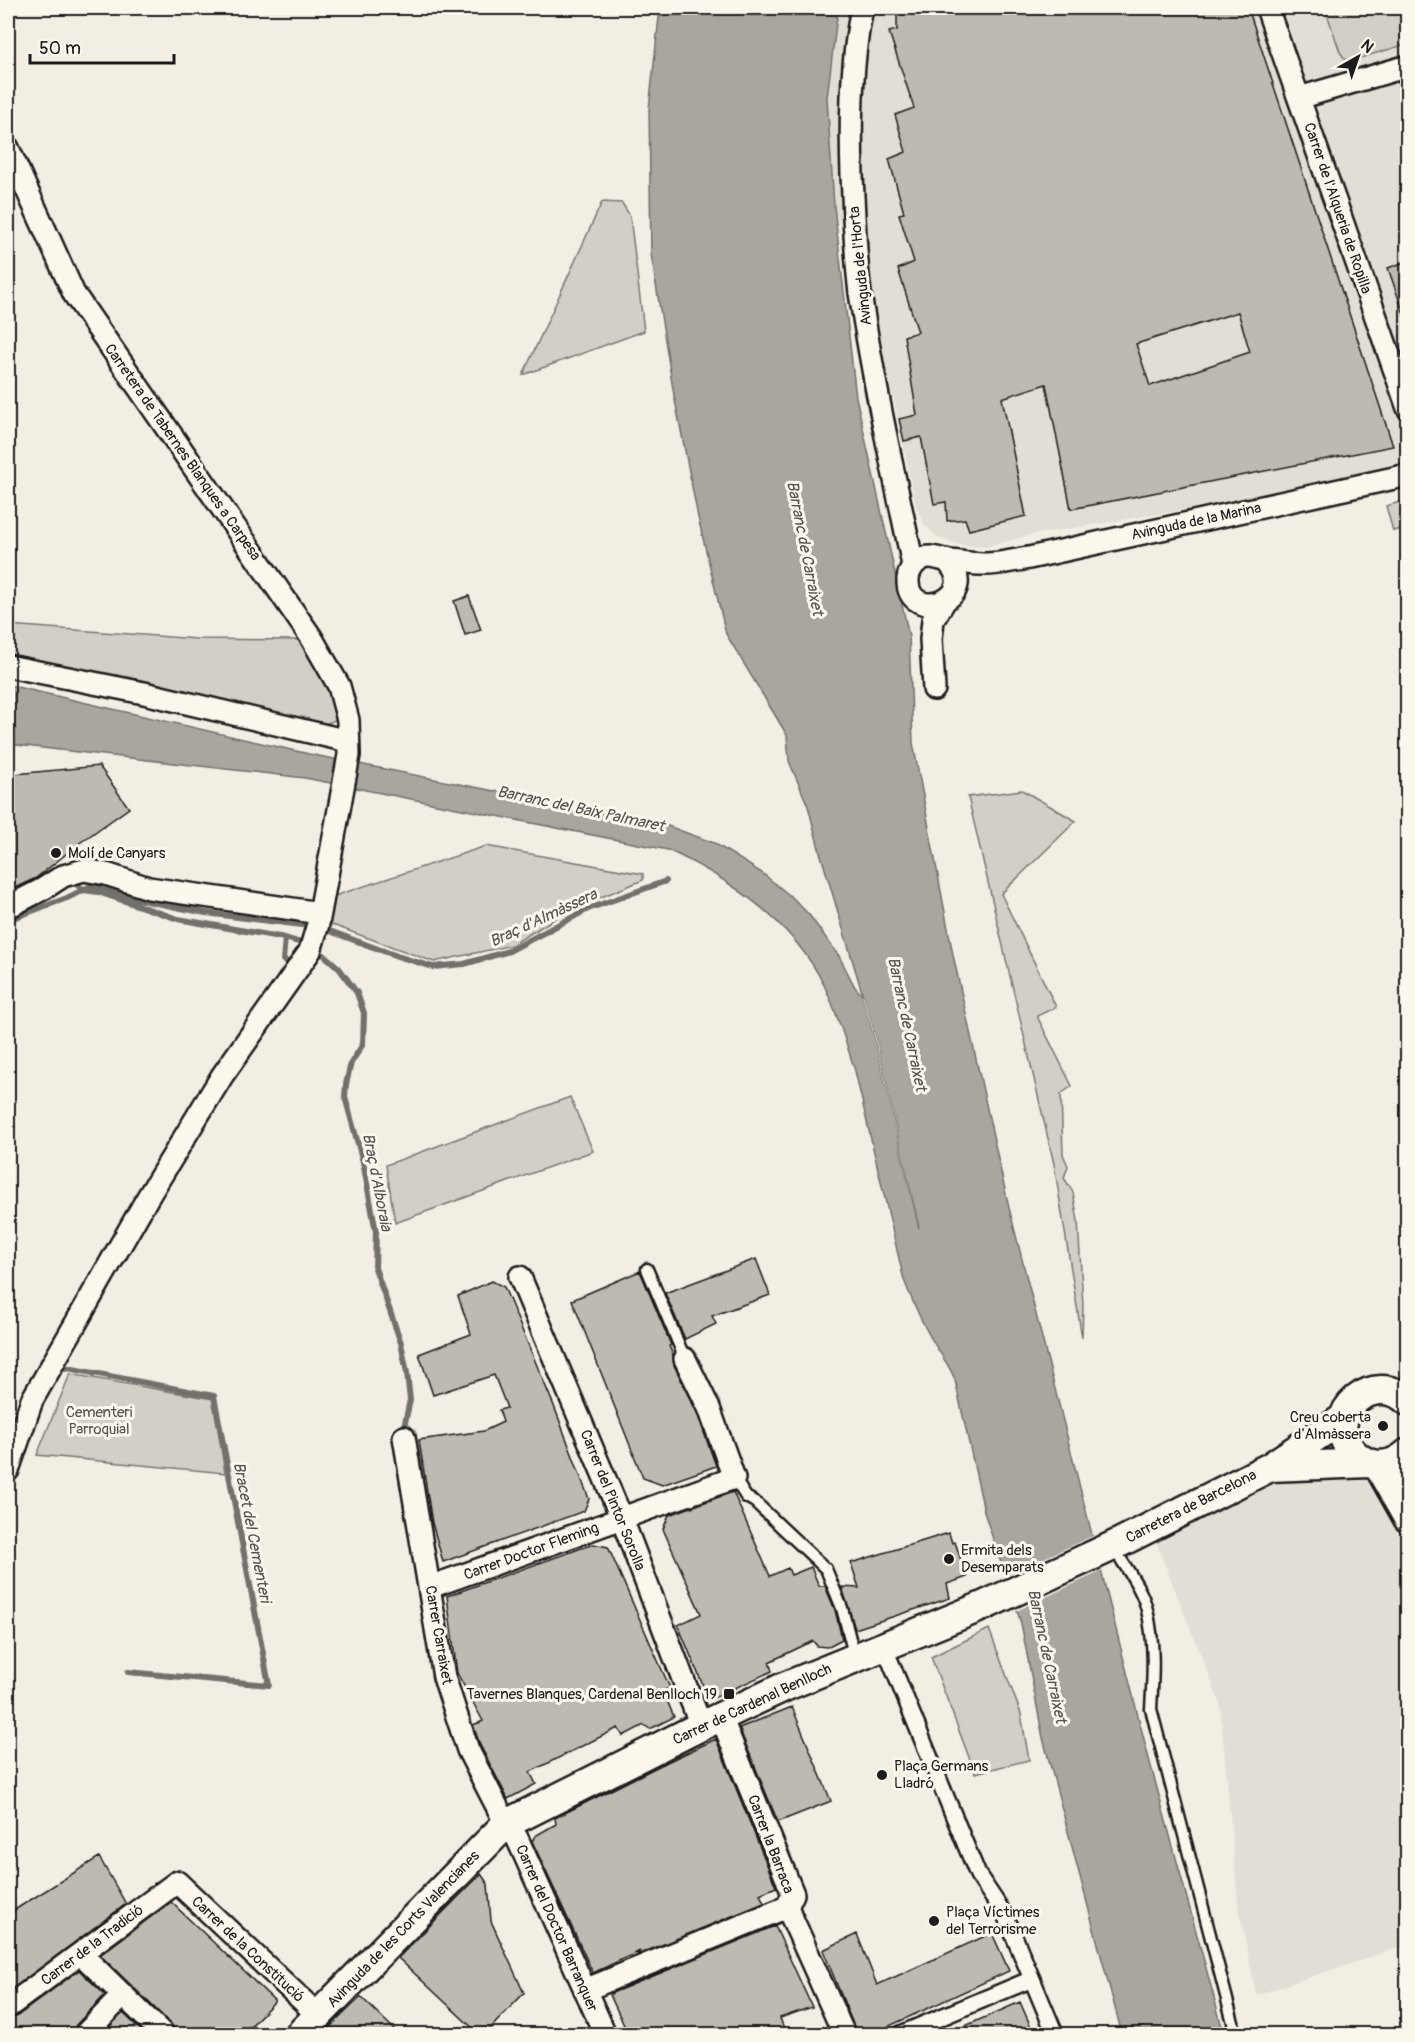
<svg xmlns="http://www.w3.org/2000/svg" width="1415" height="2042" font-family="Pangolin,sans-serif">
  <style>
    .built { fill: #e2ded5 }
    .green { fill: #d2cfc6; stroke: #777671; stroke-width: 1.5 }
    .water { fill: #a9a6a0; stroke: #716f6b; stroke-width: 1.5 }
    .pier { fill: #f2eee4 }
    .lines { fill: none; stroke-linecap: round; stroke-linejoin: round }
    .stream { stroke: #716f6b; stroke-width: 6 }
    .building { fill: #bdbab1; stroke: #1c1c1c; stroke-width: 1.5; fill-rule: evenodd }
    .service-casing { stroke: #1c1c1c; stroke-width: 15 }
    .pedestrian-casing { stroke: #1c1c1c; stroke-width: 20 }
    .minor-casing { stroke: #1c1c1c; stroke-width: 26 }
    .secondary-casing { stroke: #1c1c1c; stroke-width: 33 }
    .service { stroke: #fbf7ec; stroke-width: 10 }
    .pedestrian { stroke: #fbf7ec; stroke-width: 15 }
    .minor { stroke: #fbf7ec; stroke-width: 21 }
    .secondary { stroke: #fbf7ec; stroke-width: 28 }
    .poi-dot { fill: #1c1c1c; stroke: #fbf7ec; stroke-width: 2 }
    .labels { text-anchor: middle; stroke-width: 6; stroke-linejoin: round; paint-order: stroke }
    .street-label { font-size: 15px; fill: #1c1c1c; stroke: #fbf7ec }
    .poi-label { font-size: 15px; fill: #1c1c1c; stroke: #fbf7ec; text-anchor: start }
    .park-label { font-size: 15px; fill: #53524f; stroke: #fbf7ec }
    .water-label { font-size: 16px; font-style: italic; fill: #545351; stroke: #fbf7ec }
  </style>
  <rect width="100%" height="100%" fill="#f2eee4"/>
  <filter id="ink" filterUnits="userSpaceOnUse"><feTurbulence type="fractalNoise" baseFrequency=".0167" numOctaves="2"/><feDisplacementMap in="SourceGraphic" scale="12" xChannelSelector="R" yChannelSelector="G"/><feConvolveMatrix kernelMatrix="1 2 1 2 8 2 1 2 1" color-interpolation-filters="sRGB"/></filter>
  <g filter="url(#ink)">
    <path class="built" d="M 838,8 L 1407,8 L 1407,473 L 1031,535 L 986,547 L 960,545 L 939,538 L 925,526 L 916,507 L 894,401 L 834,206 L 827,98 Z
      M 1407,1453 L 1407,1945 L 1256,1995 L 1238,1903 L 1220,1703 L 1150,1527 L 1270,1467 Z"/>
    <path class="green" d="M 1325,8 L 1407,8 L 1407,44 L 1347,62 L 1340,52 Z
      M 602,202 L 622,203 L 630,216 L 644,331 L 523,375 Z
      M 1407,500 L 1407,528 L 1393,531 L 1386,506 Z
      M 8,625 L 197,639 L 298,640 L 320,668 L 330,691 L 338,719 L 320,726 L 8,658 Z
      M 1022,790 L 1076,821 L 1001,894 L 1056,1007 L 1037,1016 L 1072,1086 L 1061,1094 L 1063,1154 L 1068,1166 L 1064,1178 L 1073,1192 L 1078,1221 L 1083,1305 L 1082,1338 L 1054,1164 L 968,797 Z
      M 486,846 L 643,874 L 643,880 L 567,911 L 512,945 L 434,962 L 327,923 L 331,897 Z
      M 570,1097 L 593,1151 L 395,1223 L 386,1165 Z
      M 70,1374 L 213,1399 L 225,1473 L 37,1455 Z
      M 989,1629 L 1021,1714 L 1029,1760 L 975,1773 L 931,1657 Z"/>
    <path class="water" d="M 660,8 L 838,8 L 827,98 L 834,206 L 856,397 L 909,636 L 913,743 L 953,955 L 1009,1208 L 1149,1759 L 1224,2034 L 1122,2034 L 1043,1738 L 1021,1623 L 985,1515 L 955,1380 C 949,1364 939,1353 931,1338 C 920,1319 912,1300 904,1280 L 855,1071 C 846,1042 837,1012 824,985 C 793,922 730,879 668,850 L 305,778 L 8,744 L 8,685 L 309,754 L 665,825 L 714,843 L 762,873 L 794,899 L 810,916 L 839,956 L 855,987 L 862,995 L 875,1039 L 919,1228 L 876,1039 L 820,852 L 808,806 L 789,761 L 787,735 L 726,634 L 698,517 L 674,395 L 651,254 L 649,109 Z"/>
    <path class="pier" d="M 862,995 L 863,995 L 876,1039 L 919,1228 L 875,1039 Z
      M 1095,1535 L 1104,1570 L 1014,1612 L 1002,1577 Z"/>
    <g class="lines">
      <path class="stream" d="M 73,882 L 84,890 L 98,892 L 178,919 L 285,938 L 301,943
        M 8,920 L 67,898 L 89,887 L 96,887 L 132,898 L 206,913 L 302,925
        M 327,930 L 397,956 L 433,967 L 464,964 L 509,951 L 588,909 L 666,881
        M 285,938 L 283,960 L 292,964
        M 324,955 L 339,968 L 357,993 L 364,1013 L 363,1044 L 351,1063 L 346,1084 L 345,1097 L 363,1162 L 376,1232 L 375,1268 L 401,1343 L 407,1373 L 410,1400 L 404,1427
        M 62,1367 L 214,1396 L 269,1685 L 128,1672"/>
    </g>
    <path class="building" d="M 897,8 L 1248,8 L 1393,446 L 1071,509 L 1046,384 L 1002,398 L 1026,516 L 969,530 L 965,519 L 947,521 L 946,502 L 934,504 L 921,437 L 904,441 L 899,419 L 917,415 L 904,336 L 918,332 L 898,269 L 914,262 L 899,214 L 904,213 L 889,159 L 906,152 L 895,115 L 914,108 L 889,32 L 897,30 ZM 1238,312 L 1250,352 L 1150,386 L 1136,344 Z
      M 1407,261 L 1407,317 L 1405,317 L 1388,268 Z
      M 469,596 L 481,630 L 465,635 L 454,601 Z
      M 99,766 L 129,808 L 81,842 L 36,878 L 8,891 L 8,780 L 15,774 Z
      M 756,1259 L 770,1295 L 712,1316 L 716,1324 L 685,1339 L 665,1293 Z
      M 640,1271 L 671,1345 L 669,1346 L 673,1355 L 674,1365 L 697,1413 L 716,1466 L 662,1485 L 643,1478 L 572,1300 Z
      M 492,1281 L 504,1287 L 554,1406 L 589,1499 L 584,1511 L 443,1562 L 432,1523 L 419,1440 L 484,1431 L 503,1422 L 499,1410 L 507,1408 L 494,1375 L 433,1395 L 419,1354 L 471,1334 L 458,1296 Z
      M 733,1492 L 770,1576 L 788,1568 L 791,1575 L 811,1567 L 819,1586 L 825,1586 L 835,1610 L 842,1639 L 827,1647 L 817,1646 L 813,1641 L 769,1662 L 772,1671 L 709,1700 L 678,1625 L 701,1614 L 663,1529 L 669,1515 Z
      M 949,1533 L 952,1543 L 955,1542 L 967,1577 L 947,1584 L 950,1598 L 855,1629 L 842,1587 L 859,1588 L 851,1563 Z
      M 593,1544 L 608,1547 L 670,1688 L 663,1691 L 674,1717 L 650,1729 L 644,1725 L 623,1736 L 618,1728 L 530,1772 L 536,1784 L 508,1799 L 480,1745 L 473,1725 L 483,1721 L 457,1673 L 447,1596 Z
      M 792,1707 L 831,1801 L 778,1822 L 739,1728 Z
      M 716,1739 L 776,1887 L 760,1894 L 764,1903 L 637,1955 L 640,1951 L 593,1973 L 532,1841 L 535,1836 L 556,1824 L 555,1818 L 665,1763 Z
      M 99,1857 L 126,1904 L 8,1992 L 8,1914 Z
      M 481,1874 L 488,1884 L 491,1921 L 524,1993 L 485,2034 L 479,2034 L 398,1958 Z
      M 171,1902 L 275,2001 L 243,2034 L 175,2034 L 172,2025 L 100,1955 Z
      M 775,1926 L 812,2007 L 780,2018 L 786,2034 L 628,2034 L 610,1995 L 612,1993 Z
      M 992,1933 L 1009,1971 L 872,2034 L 857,2034 L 823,1950 L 857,1934 L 877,1985 Z
      M 79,1970 L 105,1995 L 76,2025 L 73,2034 L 8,2034 L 8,2019 L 16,2017 Z
      M 361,1997 L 399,2034 L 323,2034 L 332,2025 Z
      M 1020,2002 L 1034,2034 L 947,2034 Z
      M 123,2013 L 145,2034 L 102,2034 Z"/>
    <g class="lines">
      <defs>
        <path id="service" d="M 647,1269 L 685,1359
          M 734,1478 L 746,1497 L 755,1502 L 826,1569 L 842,1608 L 855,1658
          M 1114,1548 C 1125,1567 1142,1588 1147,1610 C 1155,1642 1153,1676 1151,1709 L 1236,2034"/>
        <path id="pedestrian" d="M 884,1646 L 978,1875 L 1006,1917 L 1055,2034
          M 901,2034 L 1032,1979"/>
        <path id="minor" d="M 862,8 C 851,62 850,119 852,175 C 854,214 855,254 860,293 C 874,385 894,475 913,565
          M 1267,8 L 1408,408
          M 1299,98 L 1408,66
          M 8,148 L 74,294 L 311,637 L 339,686 L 348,720 L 349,755 L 318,924 L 310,951 L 222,1076 L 148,1197 L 32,1400 L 8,1470
          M 946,560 C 986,599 906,626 908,579 C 909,571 913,564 920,560 C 931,553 939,560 950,561 C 961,562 972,564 983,564 C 997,565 1014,560 1029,558 L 1408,475
          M 8,666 L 144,693 L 348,741
          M 934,689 L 931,639 L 933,620 L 944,602
          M 8,907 L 43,889 L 63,876 L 84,870 L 106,874 L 149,888 L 320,913
          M 520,1277 L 622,1519 L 701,1726
          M 404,1437 L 444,1677 L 468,1750 L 506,1824 L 517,1838 L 605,2034
          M 430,1587 L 734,1478 L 709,1408 L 685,1359
          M 721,1717 L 793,1894 L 787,1907
          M 787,1907 L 844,2034
          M 81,1954 L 163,2034
          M 585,1990 L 787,1907
          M 8,2007 L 177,1882 L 319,2016
          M 85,2034 L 123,1995"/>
        <path id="secondary" d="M 1408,1401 C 1374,1369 1323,1413 1350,1449 C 1356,1457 1363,1462 1373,1464 C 1386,1467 1398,1462 1408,1453
          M 1378,1465 L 1408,1518
          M 1270,1467 L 1369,1463
          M 300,2034 L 506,1824 L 701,1726 L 784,1687 L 983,1606 L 1113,1546 L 1270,1467 L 1344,1418"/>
      </defs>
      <use href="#service" class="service-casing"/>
      <use href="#pedestrian" class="pedestrian-casing"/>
      <use href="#minor" class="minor-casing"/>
      <use href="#secondary" class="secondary-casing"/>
      <use href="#service" class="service"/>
      <use href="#pedestrian" class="pedestrian"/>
      <use href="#minor" class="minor"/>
      <use href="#secondary" class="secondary"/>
    </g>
  </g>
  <g class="poi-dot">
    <circle cx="56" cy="853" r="6"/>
    <circle cx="1383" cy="1426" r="6"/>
    <circle cx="949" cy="1559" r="6"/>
    <rect x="723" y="1688" width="12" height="12" rx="3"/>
    <circle cx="882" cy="1775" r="6"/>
    <circle cx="934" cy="1921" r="6"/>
  </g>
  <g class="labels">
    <g class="street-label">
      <text transform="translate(1338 208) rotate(71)" y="5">Carrer de l'Alqueria de Ropilla</text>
      <text transform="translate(860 266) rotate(-96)" y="5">Avinguda de l'Horta</text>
      <text transform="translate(183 452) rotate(55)" y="5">Carretera de Tabernes Blanques a Carpesa</text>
      <text transform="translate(1196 521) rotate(-12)" y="5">Avinguda de la Marina</text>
      <text transform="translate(613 1500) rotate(68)" y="5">Carrer del Pintor Sorolla</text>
      <text transform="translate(1191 1506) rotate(-27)" y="5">Carretera de Barcelona</text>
      <text transform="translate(531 1551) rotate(-20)" y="5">Carrer Doctor Fleming</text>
      <text transform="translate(439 1635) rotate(80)" y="5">Carrer Carraixet</text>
      <text transform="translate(752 1704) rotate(-25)" y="5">Carrer de Cardenal Benlloch</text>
      <text transform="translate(771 1844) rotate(69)" y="5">Carrer la Barraca</text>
      <text transform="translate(557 1928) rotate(66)" y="5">Carrer del Doctor Barranquer</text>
      <text transform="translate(403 1929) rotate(-46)" y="5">Avinguda de les Corts Valencianes</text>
      <text transform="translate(92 1945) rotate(-37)" y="5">Carrer de la Tradició</text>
      <text transform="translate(248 1949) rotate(43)" y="5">Carrer de la Constitució</text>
    </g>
    <g class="poi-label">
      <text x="68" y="858">Molí de Canyars</text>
      <text x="1371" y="1422" text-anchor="end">Creu coberta<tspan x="1371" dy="17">d'Almàssera</tspan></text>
      <text x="961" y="1555">Ermita dels<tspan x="961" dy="17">Desemparats</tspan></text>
      <text x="717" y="1699" text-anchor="end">Tavernes Blanques, Cardenal Benlloch 19</text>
      <text x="894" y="1771">Plaça Germans<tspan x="894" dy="17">Lladró</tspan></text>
      <text x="946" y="1917">Plaça Víctimes<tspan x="946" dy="17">del Terrorisme</tspan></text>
    </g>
    <g class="park-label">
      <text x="99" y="1417">Cementeri<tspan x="99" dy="17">Parroquial</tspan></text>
    </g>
    <g class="water-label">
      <text transform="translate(806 548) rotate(79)" y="6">Barranc de Carraixet</text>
      <text transform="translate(581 808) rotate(12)" y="6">Barranc del Baix Palmaret</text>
      <text transform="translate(543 917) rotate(-25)" y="6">Braç d'Almàssera</text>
      <text transform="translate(908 1024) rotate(78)" y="6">Barranc de Carraixet</text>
      <text transform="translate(378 1182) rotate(79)" y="6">Braç d'Alboraia</text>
      <text transform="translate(253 1532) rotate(79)" y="6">Bracet del Cementeri</text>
      <text transform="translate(1048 1656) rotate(78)" y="6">Barranc de Carraixet</text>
    </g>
  </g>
  <rect width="1415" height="2042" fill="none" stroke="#fbf7ec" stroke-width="30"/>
  <rect x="15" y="15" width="1385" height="2012" fill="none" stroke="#1c1c1c" stroke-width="2" filter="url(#ink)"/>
  <g transform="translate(1358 57) rotate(40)" stroke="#fbf7ec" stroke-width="4.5" paint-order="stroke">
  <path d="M0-4.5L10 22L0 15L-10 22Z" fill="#1c1c1c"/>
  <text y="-9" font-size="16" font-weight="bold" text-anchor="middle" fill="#1c1c1c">N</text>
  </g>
  <path d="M30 54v9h144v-9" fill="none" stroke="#1c1c1c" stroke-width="3"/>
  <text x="39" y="54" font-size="18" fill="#1c1c1c" stroke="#fbf7ec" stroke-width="4.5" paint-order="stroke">50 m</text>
</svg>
